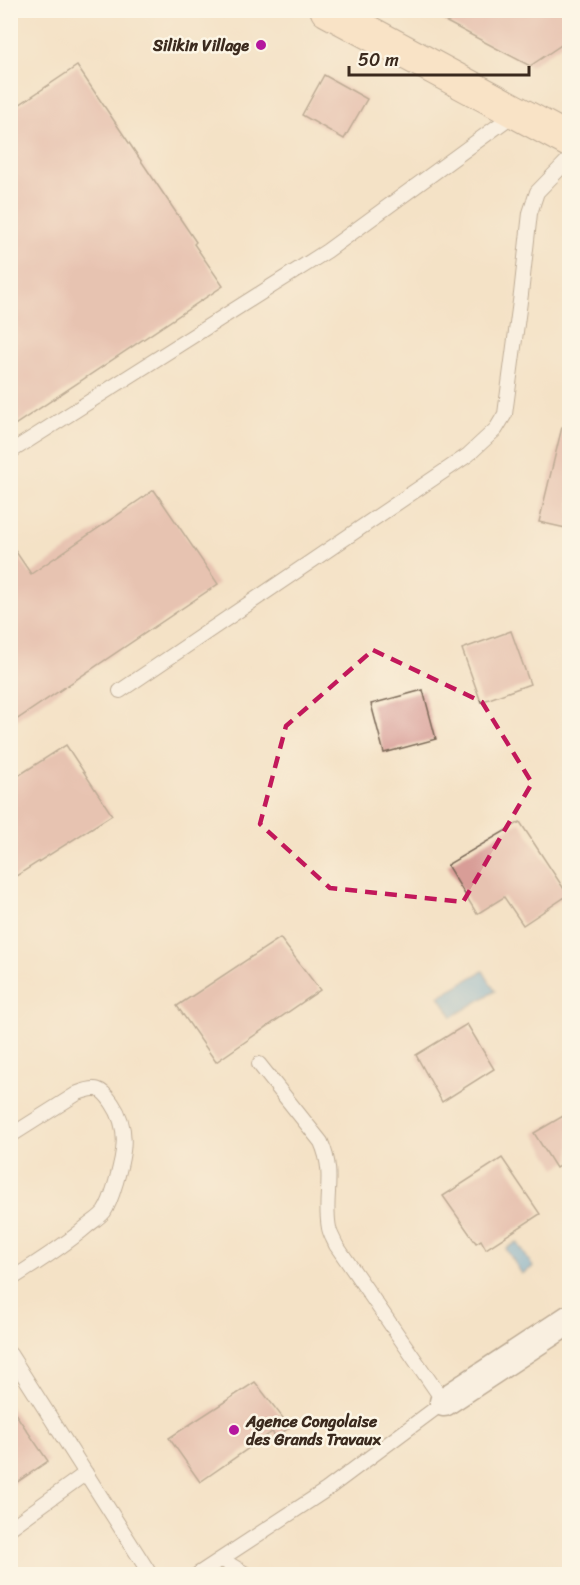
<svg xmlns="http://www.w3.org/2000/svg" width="580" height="1585" font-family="Sriracha,sans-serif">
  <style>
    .water { fill: #5ca5d3; stroke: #4c6878; stroke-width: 1.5 }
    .building { fill: #d89d97 }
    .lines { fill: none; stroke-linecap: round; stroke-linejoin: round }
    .lane-casing { stroke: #7c6a59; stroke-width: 16 }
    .street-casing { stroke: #7c6a59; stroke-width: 31 }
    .secondary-casing { stroke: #7c6a59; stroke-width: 35 }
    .lane { stroke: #fff; stroke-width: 14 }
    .street { stroke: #fff; stroke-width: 28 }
    .secondary { stroke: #ffe4c6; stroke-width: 33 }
    .marked { fill: none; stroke: #c2185b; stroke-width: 4.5; stroke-dasharray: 12 8; stroke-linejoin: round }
    .poi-dot { fill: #b5179e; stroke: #fcf5e5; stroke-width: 2 }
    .labels { text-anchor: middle; stroke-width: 5; stroke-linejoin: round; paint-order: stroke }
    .poi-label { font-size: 16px; font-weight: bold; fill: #3b2a1e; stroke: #fcf5e5; text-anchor: end }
  </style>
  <rect width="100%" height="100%" fill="#fcf5e5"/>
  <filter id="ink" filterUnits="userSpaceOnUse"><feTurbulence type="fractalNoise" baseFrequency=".0167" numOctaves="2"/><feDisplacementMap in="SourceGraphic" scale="12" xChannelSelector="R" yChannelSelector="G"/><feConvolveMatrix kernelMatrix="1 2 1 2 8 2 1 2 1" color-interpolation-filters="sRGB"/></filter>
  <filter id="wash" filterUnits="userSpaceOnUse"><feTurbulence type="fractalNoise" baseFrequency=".008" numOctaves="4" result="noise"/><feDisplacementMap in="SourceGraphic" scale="24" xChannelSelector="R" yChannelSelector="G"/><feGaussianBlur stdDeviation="1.35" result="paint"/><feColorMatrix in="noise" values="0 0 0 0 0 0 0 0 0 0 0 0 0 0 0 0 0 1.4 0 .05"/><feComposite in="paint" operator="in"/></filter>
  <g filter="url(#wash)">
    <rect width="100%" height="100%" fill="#f4e2c6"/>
    <path class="water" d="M 483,971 L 495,991 L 452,1017 L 439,996 Z
      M 517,1242 L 533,1267 L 522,1274 L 506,1249 Z"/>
    <g id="blocks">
      <path class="building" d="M 424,10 L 570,10 L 570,39 L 530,66 Z
        M 77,66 L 196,242 L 194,244 L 223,286 L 10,428 L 10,111 Z
        M 324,75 L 367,99 L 344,139 L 302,115 Z
        M 562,427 L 570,428 L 570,529 L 539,522 Z
        M 154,490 L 218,584 L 10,724 L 10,543 L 31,574 Z
        M 511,631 L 530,684 L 481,702 L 462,649 Z
        M 423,690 L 436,739 L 384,753 L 371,704 Z
        M 66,745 L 112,815 L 10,880 L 10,781 Z
        M 520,822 L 568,895 L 523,925 L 504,897 L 477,914 L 447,865 Z
        M 280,938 L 320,990 L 216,1062 L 177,1006 Z
        M 467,1024 L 494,1069 L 442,1102 L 416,1055 Z
        M 570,1112 L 570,1160 L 556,1168 L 534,1133 Z
        M 502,1158 L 540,1214 L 486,1249 L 481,1240 L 476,1243 L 443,1196 Z
        M 255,1382 L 290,1427 L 276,1437 L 272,1432 L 200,1482 L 169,1438 Z
        M 10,1406 L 48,1461 L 10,1487 Z"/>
    </g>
  </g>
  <g filter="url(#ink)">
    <use href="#blocks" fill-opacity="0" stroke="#7c6a59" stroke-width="1.5"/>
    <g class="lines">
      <defs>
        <path id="lane" d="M 10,452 L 327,251 L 517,112
          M 120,691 L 468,455 L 496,429 L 505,414 L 521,294 L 530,213 L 537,192 L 570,158
          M 10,1136 L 78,1093 C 96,1086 101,1087 112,1103 C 130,1129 124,1154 116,1182 C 113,1192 110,1203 104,1212 C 99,1218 92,1222 86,1227 C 63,1247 36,1263 10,1280
          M 10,1354 L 150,1574
          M 10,1528 L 86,1473
          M 221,1559 L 246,1574
          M 198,1574 L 326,1490 L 444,1402 L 336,1245 C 334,1240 330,1234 329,1228 C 323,1196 336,1176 321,1142 L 259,1064"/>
        <path id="street" d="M 444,1402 L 570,1319"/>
        <path id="secondary" d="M 327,10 L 570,141"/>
      </defs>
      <use href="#lane" class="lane-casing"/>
      <use href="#street" class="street-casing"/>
      <use href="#secondary" class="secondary-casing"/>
      <use href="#lane" class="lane"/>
      <use href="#street" class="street"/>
      <use href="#secondary" class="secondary"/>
    </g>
  </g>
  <path d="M0 0H580V1585H0ZM 373,650 L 482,702 L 532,783 L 463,902 L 330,888 L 260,824 L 286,726 Z" fill="#f4e2c6" fill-opacity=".55" fill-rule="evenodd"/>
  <path class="marked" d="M 373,650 L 482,702 L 532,783 L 463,902 L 330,888 L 260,824 L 286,726 Z"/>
  <g class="poi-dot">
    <circle cx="261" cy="45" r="6"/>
    <circle cx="234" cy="1430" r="6"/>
  </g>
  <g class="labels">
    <g class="poi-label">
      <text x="249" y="51">Silikin Village</text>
      <text x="246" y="1427" text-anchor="start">Agence Congolaise<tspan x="246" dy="18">des Grands Travaux</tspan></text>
    </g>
  </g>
  <rect width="580" height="1585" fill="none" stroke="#fcf5e5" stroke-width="36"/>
  <path d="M349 66v9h180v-9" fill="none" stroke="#3b2a1e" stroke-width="3"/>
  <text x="358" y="66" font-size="18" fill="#3b2a1e" stroke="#fcf5e5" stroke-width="4.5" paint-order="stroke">50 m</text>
</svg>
